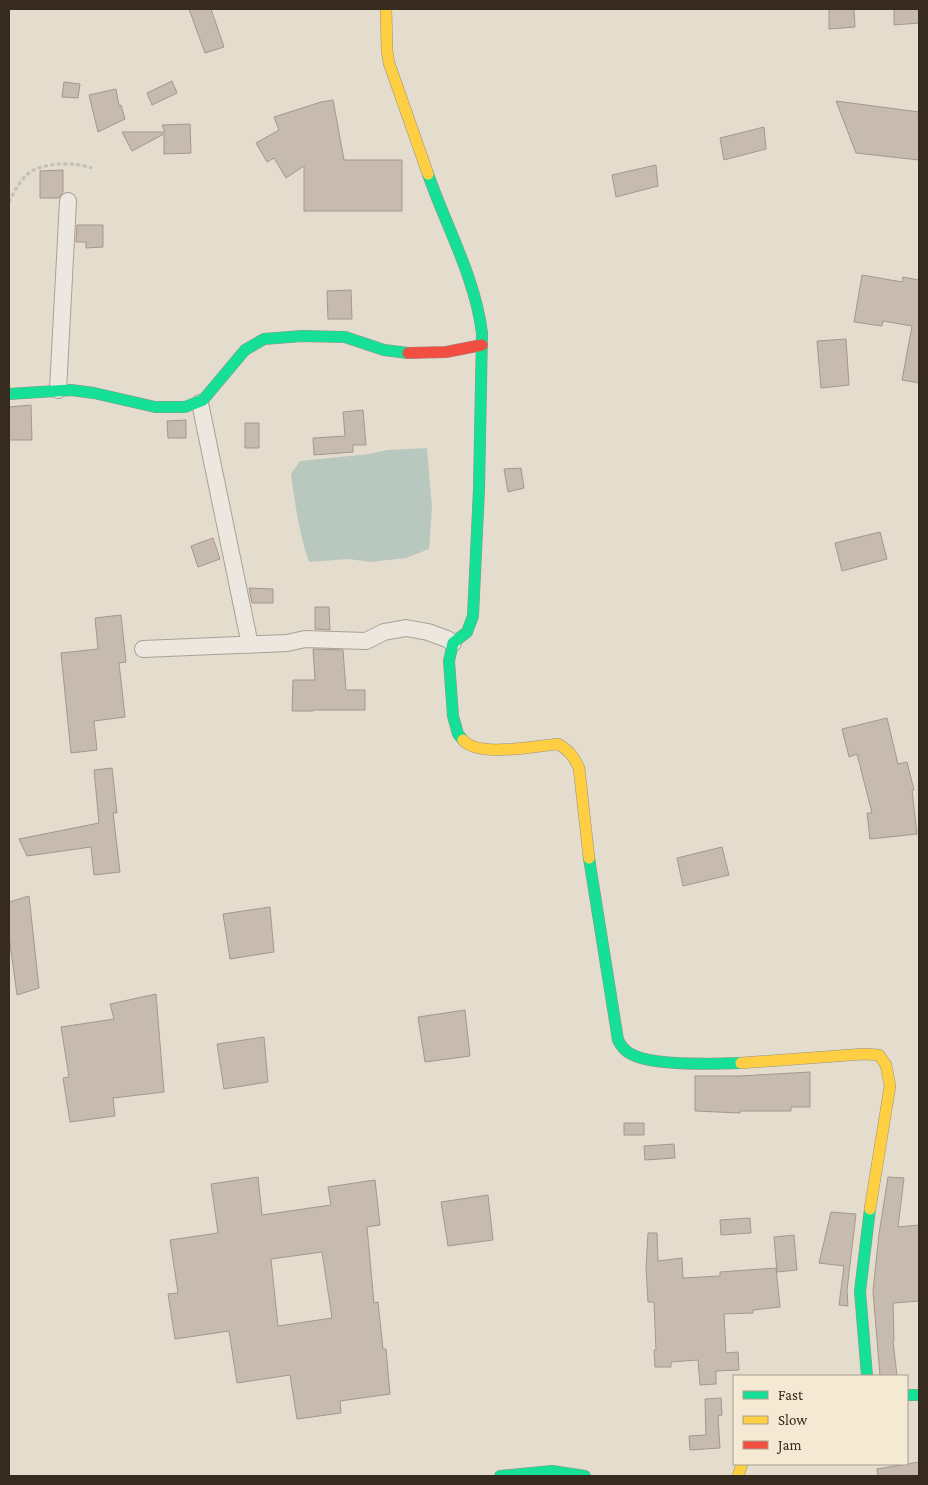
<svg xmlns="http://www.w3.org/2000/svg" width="928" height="1485" font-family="'Crimson Pro',serif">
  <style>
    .water { fill: #b9c8be }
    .building { fill: #c7baae; stroke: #a4988d; fill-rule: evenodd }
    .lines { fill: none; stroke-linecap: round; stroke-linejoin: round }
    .street-casing { stroke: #a9a196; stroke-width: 18 }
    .fast-casing { stroke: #989186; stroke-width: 12 }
    .slow-casing { stroke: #989186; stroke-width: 12 }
    .jam-casing { stroke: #989186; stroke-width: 12 }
    .path { stroke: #c5beb5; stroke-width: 3; stroke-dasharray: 4 2.5; stroke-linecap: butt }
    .street { stroke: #ece7df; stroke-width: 16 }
    .fast { stroke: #16e098; stroke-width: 11 }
    .slow { stroke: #ffcf43; stroke-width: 11 }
    .jam { stroke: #f24e42; stroke-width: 11 }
  </style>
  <rect width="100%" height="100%" fill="#e4dccd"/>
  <path class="water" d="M 427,448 L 432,508 L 429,549 L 406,558 L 370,562 L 349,559 L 309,562 C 299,533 295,504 291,474 L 300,461 L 369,454 L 387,450 Z"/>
  <path class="building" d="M 189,9 L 211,9 L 224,47 L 205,53 Z
    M 829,9 L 854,9 L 855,27 L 829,29 Z
    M 894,9 L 919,9 L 919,23 L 894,25 Z
    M 172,81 L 177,93 L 152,105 L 147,93 Z
    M 64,82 L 80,84 L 78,98 L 62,97 Z
    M 116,89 L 119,106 L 121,105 L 125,119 L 98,132 L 89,95 Z
    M 333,100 L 344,160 L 402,160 L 402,211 L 304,211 L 304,166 L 286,178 L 274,158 L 267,162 L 256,143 L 279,130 L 274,117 L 321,102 Z
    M 836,101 L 919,112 L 919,160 L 856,153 Z
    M 190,124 L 191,153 L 164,154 L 164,134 L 132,151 L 122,132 L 165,132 L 162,125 Z
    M 764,127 L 766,149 L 724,160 L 720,138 Z
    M 656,165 L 658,186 L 616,197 L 612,175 Z
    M 63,170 L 63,192 L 59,198 L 40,198 L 40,171 Z
    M 77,225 L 103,225 L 103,247 L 86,248 L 86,242 L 76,242 Z
    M 862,275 L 902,282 L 903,277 L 919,280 L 919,383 L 902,380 L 912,326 L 883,321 L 882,326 L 854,322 Z
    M 351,290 L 352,319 L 328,319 L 327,291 Z
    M 846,339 L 849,385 L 821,388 L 817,341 Z
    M 31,405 L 32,440 L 9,440 L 9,407 Z
    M 363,410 L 366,445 L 353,445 L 353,452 L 314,455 L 313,438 L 345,436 L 343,412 Z
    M 186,420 L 186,438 L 168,438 L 167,421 Z
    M 245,423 L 259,423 L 259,448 L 245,448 Z
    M 521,468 L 524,488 L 508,492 L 504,469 Z
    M 880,532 L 887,559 L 842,571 L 835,543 Z
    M 213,538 L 220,559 L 198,567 L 191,546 Z
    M 249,588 L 273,589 L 273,603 L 252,603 Z
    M 315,607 L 329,607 L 330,630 L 315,629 Z
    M 121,615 L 126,662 L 119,663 L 125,717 L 94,721 L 97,750 L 71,753 L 61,653 L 98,649 L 95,618 Z
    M 313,649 L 343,650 L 346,690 L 365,690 L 365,710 L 313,710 L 313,711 L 292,711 L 293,680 L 315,680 Z
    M 887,718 L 898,764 L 907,762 L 914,790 L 912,790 L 917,834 L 870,839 L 867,813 L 872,813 L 857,754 L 849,757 L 842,729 Z
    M 112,768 L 117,813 L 113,813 L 120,872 L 94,875 L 91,847 L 27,856 L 19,839 L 99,823 L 94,770 Z
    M 722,847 L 729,875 L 683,886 L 677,858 Z
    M 29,896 L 39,988 L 17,995 L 9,936 L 9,902 Z
    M 270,907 L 274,952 L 230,959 L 223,914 Z
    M 156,994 L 164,1092 L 113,1098 L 115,1116 L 70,1122 L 63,1078 L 69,1077 L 61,1027 L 114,1019 L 110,1004 Z
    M 465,1010 L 470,1056 L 425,1062 L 418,1017 Z
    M 264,1037 L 268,1082 L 224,1089 L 217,1044 Z
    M 810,1072 L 810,1107 L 791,1107 L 791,1111 L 740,1111 L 740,1113 L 695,1111 L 695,1076 L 739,1076 Z
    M 624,1123 L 644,1123 L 644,1135 L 624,1135 Z
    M 674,1144 L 675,1158 L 645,1160 L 644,1146 Z
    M 258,1177 L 262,1215 L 331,1205 L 328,1187 L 375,1180 L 380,1225 L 367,1227 L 374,1303 L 378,1302 L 383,1349 L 386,1349 L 390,1394 L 340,1401 L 341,1413 L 297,1419 L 290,1375 L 237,1383 L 229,1331 L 175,1339 L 168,1294 L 178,1293 L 170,1240 L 218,1233 L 211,1184 ZM 322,1252 L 332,1318 L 278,1326 L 271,1259 Z
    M 888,1177 L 904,1178 L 898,1227 L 919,1225 L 919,1301 L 893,1303 L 894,1341 L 893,1341 L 897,1376 L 880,1376 L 873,1291 L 879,1234 Z
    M 488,1195 L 493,1240 L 448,1246 L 441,1202 Z
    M 831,1212 L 856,1214 L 847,1290 L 848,1306 L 839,1305 L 844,1266 L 819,1263 Z
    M 750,1218 L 751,1233 L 721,1235 L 720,1220 Z
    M 648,1233 L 657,1233 L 658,1261 L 682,1258 L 683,1278 L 720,1276 L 720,1272 L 776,1268 L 780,1307 L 753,1310 L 753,1313 L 724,1314 L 726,1353 L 738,1352 L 739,1370 L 716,1371 L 716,1384 L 700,1385 L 698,1360 L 671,1362 L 671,1367 L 655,1367 L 654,1350 L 656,1350 L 654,1302 L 648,1302 L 646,1268 Z
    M 794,1235 L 797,1270 L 777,1272 L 774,1237 Z
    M 721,1398 L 722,1415 L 718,1416 L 720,1448 L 690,1450 L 689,1436 L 706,1435 L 705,1399 Z
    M 919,1462 L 919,1476 L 878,1476 L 877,1469 Z"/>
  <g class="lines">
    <defs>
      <path id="street" d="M 58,390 L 68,201
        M 200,403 L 250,645
        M 143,649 L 287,643 L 305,639 L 366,641 L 384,632 L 406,628 L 428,632 L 447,639 L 453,643"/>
      <path id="fast" d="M 428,174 C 446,226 475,277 482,333 L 479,489 L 473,616 L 467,632 L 453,643 L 449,661 L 453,716 L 458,734 L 463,740
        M 9,394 L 71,390 L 94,393 L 155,407 L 185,407 L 203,400 L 245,350 L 264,339 L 302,336 L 345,337 L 384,350 L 408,353
        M 589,858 L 618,1040 C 621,1046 625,1051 631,1054 C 652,1066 716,1064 741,1063
        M 867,1376 L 860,1291 L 870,1209
        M 907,1395 L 919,1395
        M 500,1476 L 552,1471 L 585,1476"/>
      <path id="slow" d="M 386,9 L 387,50 L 389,63 L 428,174
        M 463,740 C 478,758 536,746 558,744 C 569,750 574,757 579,768 L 589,858
        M 741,1063 L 864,1054 L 879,1055 L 886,1065 L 890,1086 L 870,1209
        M 738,1476 L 742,1464"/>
      <path id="jam" d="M 408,353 L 446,352 L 482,345"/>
    </defs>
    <use href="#street" class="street-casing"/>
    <use href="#fast" class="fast-casing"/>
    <use href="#slow" class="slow-casing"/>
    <use href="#jam" class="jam-casing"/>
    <path class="path" d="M 9,202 C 13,193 21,179 29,173 C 43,162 76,162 92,168"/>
    <use href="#street" class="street"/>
    <use href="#fast" class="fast"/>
    <use href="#slow" class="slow"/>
    <use href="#jam" class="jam"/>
  </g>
  <rect width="928" height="1485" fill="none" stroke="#372a1f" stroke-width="20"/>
  <rect x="733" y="1375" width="175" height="90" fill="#f4ead4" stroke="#a89d8c"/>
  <rect x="743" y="1391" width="25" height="8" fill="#16e098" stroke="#a89d8c"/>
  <text x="778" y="1400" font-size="15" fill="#372a1f">Fast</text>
  <rect x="743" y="1416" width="25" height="8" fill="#ffcf43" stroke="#a89d8c"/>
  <text x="778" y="1425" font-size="15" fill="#372a1f">Slow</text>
  <rect x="743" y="1441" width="25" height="8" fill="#f24e42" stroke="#a89d8c"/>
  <text x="778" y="1450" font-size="15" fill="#372a1f">Jam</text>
</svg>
